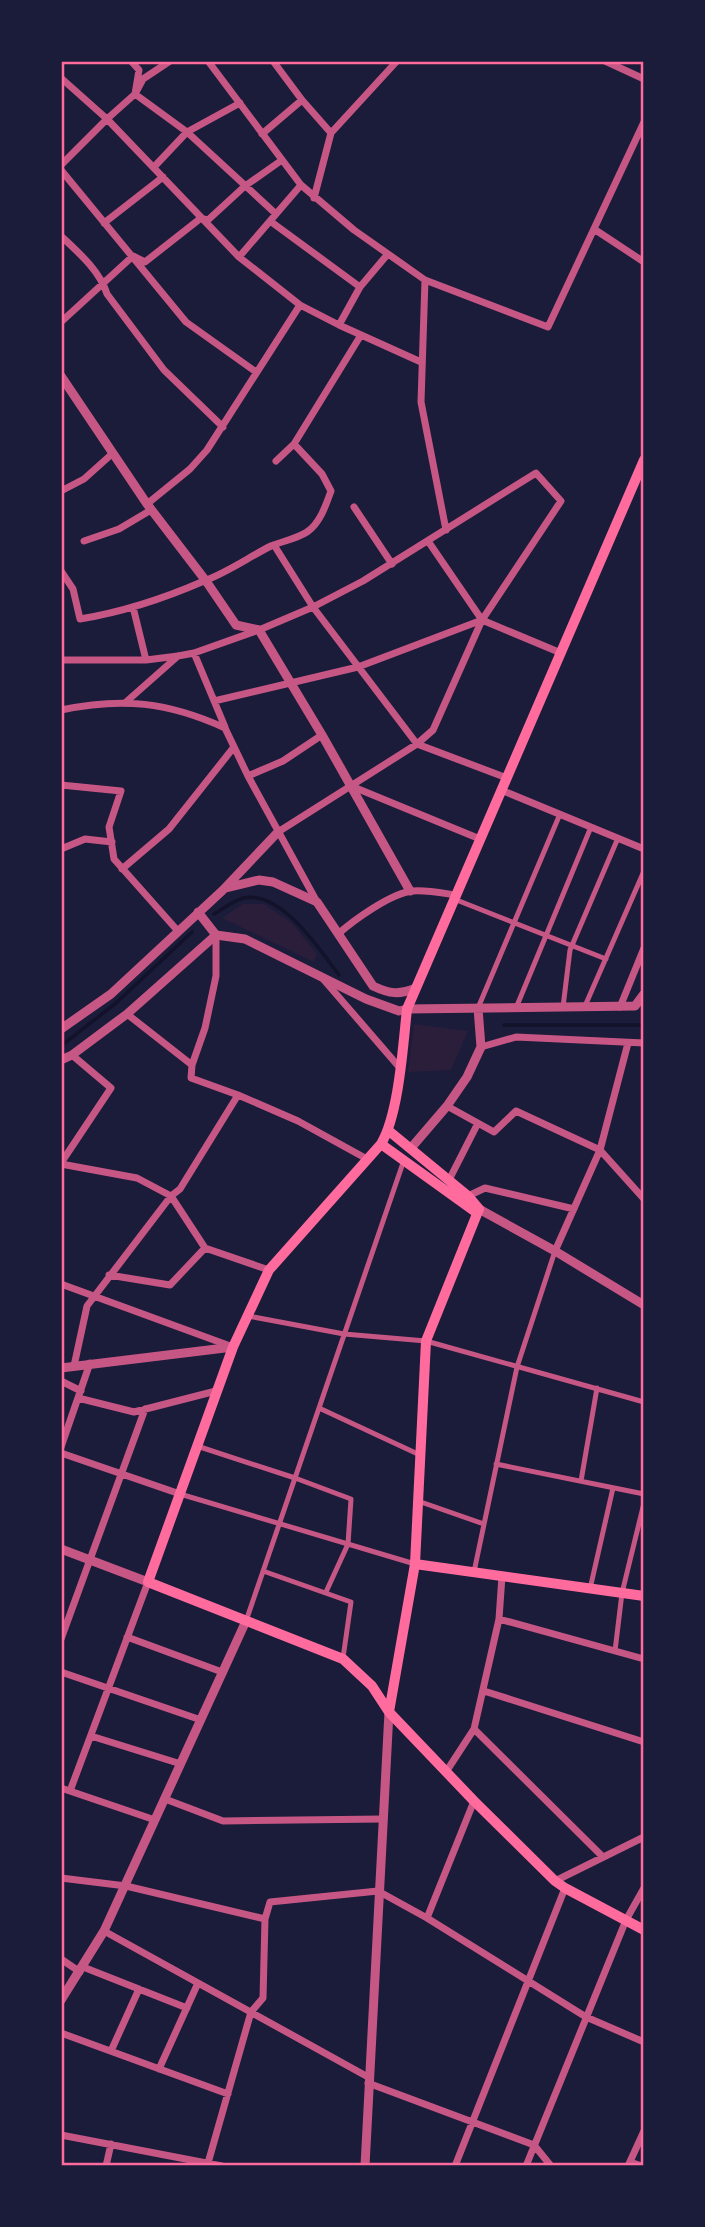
<svg xmlns="http://www.w3.org/2000/svg" width="705" height="2227" font-family="'Source Sans 3',sans-serif">
  <style>
    .green { fill: #2a1e3b }
    .lines { fill: none; stroke-linecap: round; stroke-linejoin: round }
    .stream { stroke: #12122b; stroke-width: 3.5 }
    .pedestrian { stroke: #c65784; stroke-width: 5 }
    .minor { stroke: #c65784; stroke-width: 7 }
    .tertiary { stroke: #c65784; stroke-width: 9 }
    .secondary { stroke: #ff6b9d; stroke-width: 10 }
    .neatline { fill: none; stroke: #ff6b9d; stroke-width: 2.5 }
  </style>
  <rect width="100%" height="100%" fill="#1b1b3a"/>
  <path class="green" d="M 243,904 L 264,904 L 292,923 L 317,954 L 314,962 L 222,918 Z
    M 414,1024 L 468,1031 L 451,1070 L 408,1072 Z"/>
  <g class="lines">
    <path class="stream" d="M 214,914 C 223,909 234,900 244,898 C 281,890 320,950 339,975
      M 504,1025 L 644,1025
      M 61,1046 L 116,1003 L 192,932"/>
    <path class="pedestrian" d="M 454,899 L 606,959
      M 585,1006 L 644,871
      M 563,1007 L 570,950 L 618,838
      M 478,1008 L 560,814
      M 516,1008 L 591,827
      M 248,1316 L 344,1334 L 426,1341 L 644,1402
      M 319,1408 L 420,1455
      M 197,1446 L 295,1478 L 351,1499 L 348,1544 L 326,1592
      M 496,1464 L 644,1494
      M 581,1481 L 597,1388
      M 180,1494 L 415,1564
      M 418,1501 L 484,1524
      M 263,1571 L 351,1602 L 343,1658
      M 474,1572 L 517,1367 L 555,1251
      M 590,1589 L 613,1488
      M 246,1621 L 404,1160
      M 615,1651 L 622,1593 L 644,1503"/>
    <path class="minor" d="M 131,61 L 139,70 L 135,94 L 187,132 L 276,214
      M 208,61 L 301,185 L 354,230 L 425,280 L 421,402 L 446,530
      M 273,61 L 302,100 L 331,133
      M 605,61 L 644,79
      M 61,78 L 107,119 L 239,257 L 300,305 L 339,325 L 421,362
      M 262,134 L 302,100
      M 61,165 L 107,119 L 135,94 L 143,79 L 170,61
      M 154,167 L 187,132 L 240,103
      M 61,170 L 186,322 L 256,372
      M 314,198 L 331,133 L 397,61
      M 270,221 L 360,287
      M 104,223 L 163,177
      M 594,229 L 644,262
      M 61,236 C 78,252 100,271 107,294 L 164,370 L 223,427
      M 239,257 L 301,185
      M 425,280 L 548,327 L 644,122
      M 61,322 L 133,256 L 145,262 L 201,218 L 208,220 L 245,186 L 282,160
      M 339,325 L 360,287 L 387,255
      M 276,461 L 294,444 L 361,335
      M 61,491 L 84,479 L 113,453
      M 147,504 L 190,469 L 207,450 L 300,305
      M 354,507 L 392,564
      M 84,541 L 119,529 L 151,510
      M 428,541 L 482,620 L 561,653
      M 274,545 L 313,607 L 417,744 L 507,778
      M 61,571 L 73,589 L 80,619 C 123,612 165,598 204,581 C 228,572 249,557 271,546 C 283,541 296,539 307,532 C 320,523 326,505 331,491 L 322,474 L 294,444
      M 133,607 L 146,660
      M 194,653 L 225,727
      M 61,660 L 146,660 L 178,656 L 194,653 L 259,630 L 313,607 L 363,581 L 536,473 L 561,501 L 482,620 L 433,730 L 417,744 L 278,832
      M 214,701 L 358,667 L 482,620
      M 126,702 L 178,656
      M 61,710 C 122,697 168,702 225,728 L 248,776 L 317,902
      M 248,776 L 283,761 L 322,735
      M 61,785 L 121,791 L 109,827 L 114,859 L 177,930
      M 351,786 L 480,839
      M 501,790 L 644,849
      M 61,849 L 85,839 L 112,842
      M 122,869 L 169,829 L 234,747
      M 338,934 C 354,920 391,893 413,891 C 427,890 442,893 456,895
      M 324,980 L 400,1068
      M 620,1007 L 644,948
      M 127,1014 L 192,1065 L 191,1078 L 238,1095 L 298,1121 L 367,1159
      M 481,1047 L 516,1037 L 644,1043
      M 192,1065 L 205,1028 L 216,976 L 216,935
      M 447,1106 L 494,1132 L 516,1111 L 600,1150 L 644,1199
      M 61,1163 L 111,1088 L 72,1055
      M 61,1164 L 137,1178 L 171,1196 L 205,1248 L 269,1270
      M 449,1180 L 478,1123
      M 468,1196 L 485,1188 L 574,1209
      M 555,1251 L 600,1150 L 628,1043
      M 109,1275 L 170,1285 L 205,1248
      M 61,1284 L 233,1347
      M 74,1366 L 87,1306 L 171,1196 L 180,1189 L 238,1095
      M 61,1381 L 81,1391
      M 78,1398 L 134,1412 L 216,1391
      M 61,1447 L 90,1363
      M 61,1453 L 180,1494
      M 499,1619 L 644,1659
      M 127,1637 L 222,1672
      M 61,1639 L 145,1409
      M 61,1672 L 201,1720
      M 484,1691 L 644,1742
      M 474,1729 L 603,1857
      M 91,1736 L 181,1764
      M 446,1772 L 474,1729 L 499,1619 L 502,1576
      M 61,1788 L 155,1820
      M 70,1791 L 148,1582
      M 165,1799 L 223,1821 L 382,1819
      M 61,1878 L 126,1886 L 265,1919 L 270,1902 L 378,1891 L 427,1918 L 586,2017 L 644,2042
      M 555,1881 L 644,1837
      M 427,1918 L 474,1801
      M 104,1931 L 368,2077
      M 61,1959 L 80,1972
      M 83,1967 L 187,2008
      M 61,2033 L 228,2094
      M 111,2051 L 139,1989
      M 159,2069 L 198,1983
      M 368,2083 L 534,2145 L 551,2166
      M 61,2135 L 222,2166
      M 630,2162 L 642,2166
      M 208,2163 L 251,2012 L 263,1998 L 265,1919
      M 106,2166 L 111,2144
      M 455,2166 L 565,1888
      M 526,2166 L 626,1920 L 644,1888
      M 628,2166 L 644,2131"/>
    <path class="tertiary" d="M 61,376 L 147,504 L 206,581 L 236,625 L 259,630 L 322,735 L 410,891
      M 226,888 L 259,880 L 273,882 L 317,902 L 373,986 C 390,994 399,995 416,988
      M 198,912 L 216,935
      M 216,935 L 245,939 L 366,999 L 399,1011 L 407,1009 L 635,1006 L 644,994
      M 61,1029 L 111,994 L 223,890 L 278,832
      M 61,1060 L 72,1055 L 127,1014 L 216,935
      M 411,1148 L 447,1106 L 467,1077 L 481,1047 L 478,1008
      M 479,1209 L 555,1251 L 644,1305
      M 61,1368 L 233,1347
      M 61,1549 L 148,1582
      M 61,2000 L 104,1931 L 246,1621
      M 365,2166 L 389,1712"/>
    <path class="secondary" d="M 644,460 L 407,1009 C 403,1045 399,1114 381,1144 L 269,1270 L 233,1347 L 148,1582 L 343,1659 L 372,1686 L 389,1712 L 474,1801 L 555,1881 L 565,1888 L 644,1930
      M 389,1131 L 468,1196 L 479,1209 L 426,1341 L 415,1564 L 389,1712
      M 381,1144 L 477,1213
      M 415,1564 L 644,1596"/>
  </g>
  <rect width="705" height="2227" fill="none" stroke="#1b1b3a" stroke-width="126"/>
  <rect x="63" y="63" width="579" height="2101" class="neatline"/>
</svg>
